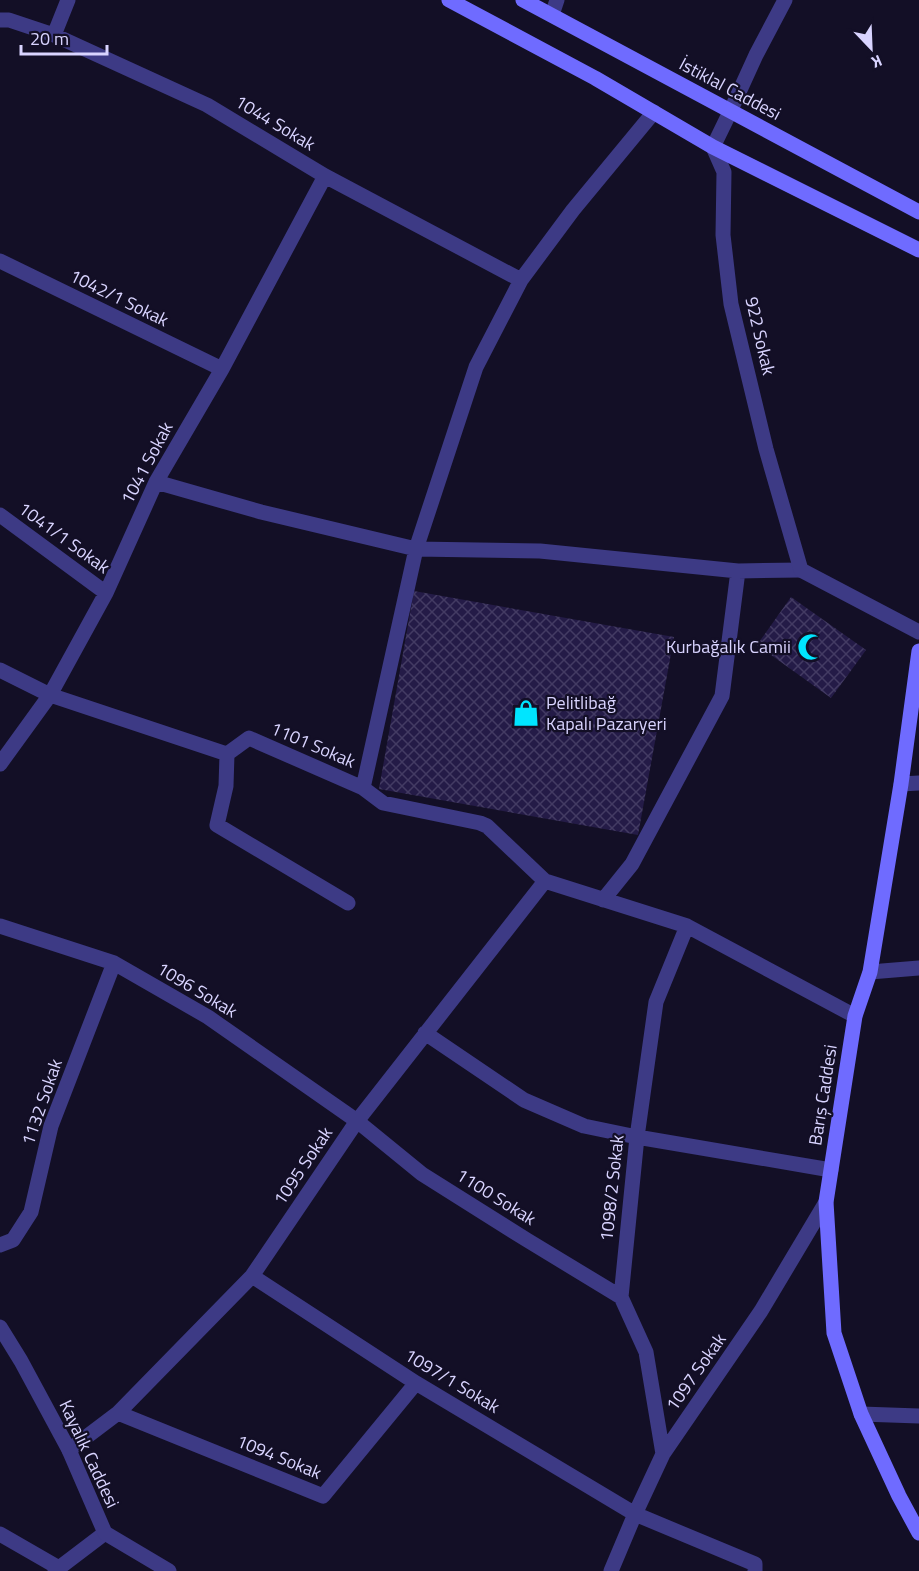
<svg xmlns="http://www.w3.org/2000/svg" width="919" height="1571" font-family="'Titillium Web',sans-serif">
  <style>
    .building { fill: url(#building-cross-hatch) }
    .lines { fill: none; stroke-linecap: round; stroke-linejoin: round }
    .minor { stroke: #3d3a85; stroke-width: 15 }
    .tertiary { stroke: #3d3a85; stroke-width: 15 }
    .secondary { stroke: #6f6bff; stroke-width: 15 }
    .labels { text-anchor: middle; stroke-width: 4.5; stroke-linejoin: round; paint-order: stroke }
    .street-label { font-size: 18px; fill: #d9d4ff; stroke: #130f26 }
    .poi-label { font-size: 18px; fill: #d9d4ff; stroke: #130f26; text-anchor: end }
  </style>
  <defs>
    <pattern id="building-cross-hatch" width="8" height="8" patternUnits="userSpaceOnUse" patternTransform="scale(1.5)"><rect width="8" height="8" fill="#241b47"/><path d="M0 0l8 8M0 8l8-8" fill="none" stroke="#433b63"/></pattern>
  </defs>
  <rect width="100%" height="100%" fill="#130f26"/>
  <path class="building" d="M 414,591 L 674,637 L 638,835 L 379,789 Z
    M 791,597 L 866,650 L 831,698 L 757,645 Z"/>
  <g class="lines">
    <path class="minor" d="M 552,15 L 557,0
      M 0,20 L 9,20 L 54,35 L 207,105 L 325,176 L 521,280
      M 54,35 L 68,0
      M 713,147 L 730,112
      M 0,261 L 222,369
      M 156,482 L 261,512 L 416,549 L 540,551 L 738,571 L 801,570
      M 0,515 L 106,593
      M 0,670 L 50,695 L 227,754 L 249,738 L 363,788 L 383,803 L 480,823 L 487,826 L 545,881 L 687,926 L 855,1016
      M 227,754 L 226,786 L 217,825 L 348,903
      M 0,764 L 50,695 L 106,593 L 156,482 L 222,369 L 325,176
      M 901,784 L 919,783
      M 363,788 L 416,549 L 476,367 L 521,280 L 573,210 L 654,112
      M 603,900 L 632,864 L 722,696 L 738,571
      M 0,926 L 114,963 L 208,1017 L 357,1121 L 422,1174 L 527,1240 L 621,1297
      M 870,972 L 919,968
      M 425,1033 L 524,1100 L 584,1126 L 637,1137 L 831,1170
      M 0,1245 L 13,1240 L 31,1212 L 51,1126 L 114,963
      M 252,1276 L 416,1383 L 635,1514 L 755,1564 L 755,1571
      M 118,1413 L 323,1496 L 416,1383
      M 861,1414 L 919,1416
      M 69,1450 L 118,1413 L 252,1276 L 357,1121 L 545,881
      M 663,1454 L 646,1352 L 621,1297 L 637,1137 L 656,1002 L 687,926
      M 0,1534 L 59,1568
      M 55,1571 L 105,1533
      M 611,1571 L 635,1514 L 663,1454 L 761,1311 L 826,1202"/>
    <path class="tertiary" d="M 730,112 L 756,55 L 785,0
      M 713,147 L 724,172 L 723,235 L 731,304 L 766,449 L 801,570 L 919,632
      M 0,1327 L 21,1361 L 69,1450 L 105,1533 L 169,1571"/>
    <path class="secondary" d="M 449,0 L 595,78 L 713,147 L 919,250
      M 523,0 L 919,212
      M 919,651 L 901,784 L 870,972 L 855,1016 L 826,1202 L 834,1333 L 861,1414 L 899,1496 L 919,1533"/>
  </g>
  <defs>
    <symbol id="mosque-bare" viewBox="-9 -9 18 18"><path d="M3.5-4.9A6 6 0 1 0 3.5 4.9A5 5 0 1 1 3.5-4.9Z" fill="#00e5ff" stroke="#130f26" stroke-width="2.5" paint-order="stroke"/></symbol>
    <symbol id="shop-bare" viewBox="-9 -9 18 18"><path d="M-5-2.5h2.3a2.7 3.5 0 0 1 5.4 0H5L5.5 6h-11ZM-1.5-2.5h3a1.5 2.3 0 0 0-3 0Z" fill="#00e5ff" stroke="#130f26" stroke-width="2.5" paint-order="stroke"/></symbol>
  </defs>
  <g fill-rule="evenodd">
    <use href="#mosque-bare" x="792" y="628" width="38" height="38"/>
    <use href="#shop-bare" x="507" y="694" width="38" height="38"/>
  </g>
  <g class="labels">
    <g class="street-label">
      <text transform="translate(730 89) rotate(28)" y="6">İstiklal Caddesi</text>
      <text transform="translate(275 123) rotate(31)" y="6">1044 Sokak</text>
      <text transform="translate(119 298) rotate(26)" y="6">1042/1 Sokak</text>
      <text transform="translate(760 336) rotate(77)" y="6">922 Sokak</text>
      <text transform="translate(147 463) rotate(-62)" y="6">1041 Sokak</text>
      <text transform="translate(64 538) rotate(36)" y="6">1041/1 Sokak</text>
      <text transform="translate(313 745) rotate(23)" y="6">1101 Sokak</text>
      <text transform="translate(197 990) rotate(31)" y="6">1096 Sokak</text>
      <text transform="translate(823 1095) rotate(-81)" y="6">Barış Caddesi</text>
      <text transform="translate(42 1102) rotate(-71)" y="6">1132 Sokak</text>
      <text transform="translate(303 1166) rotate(-56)" y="6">1095 Sokak</text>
      <text transform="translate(612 1188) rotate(-84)" y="6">1098/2 Sokak</text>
      <text transform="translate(496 1197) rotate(32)" y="6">1100 Sokak</text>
      <text transform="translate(696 1372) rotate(-55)" y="6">1097 Sokak</text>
      <text transform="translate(452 1381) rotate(31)" y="6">1097/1 Sokak</text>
      <text transform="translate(89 1454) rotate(65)" y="6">Kayalık Caddesi</text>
      <text transform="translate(279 1457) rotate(22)" y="6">1094 Sokak</text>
    </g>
    <g class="poi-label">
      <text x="791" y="653">Kurbağalık Camii</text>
      <text x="546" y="709" text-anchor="start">Pelitlibağ<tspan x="546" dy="21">Kapalı Pazaryeri</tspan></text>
    </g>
  </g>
  <g transform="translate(871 48) rotate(157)" stroke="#130f26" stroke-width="4.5" paint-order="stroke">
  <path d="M0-4.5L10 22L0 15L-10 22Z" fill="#d9d4ff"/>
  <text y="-9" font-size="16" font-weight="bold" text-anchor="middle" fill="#d9d4ff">K</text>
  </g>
  <path d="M21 45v9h86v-9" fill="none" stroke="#d9d4ff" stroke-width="3"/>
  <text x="30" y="45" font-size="18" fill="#d9d4ff" stroke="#130f26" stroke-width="4.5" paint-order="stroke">20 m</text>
</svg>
